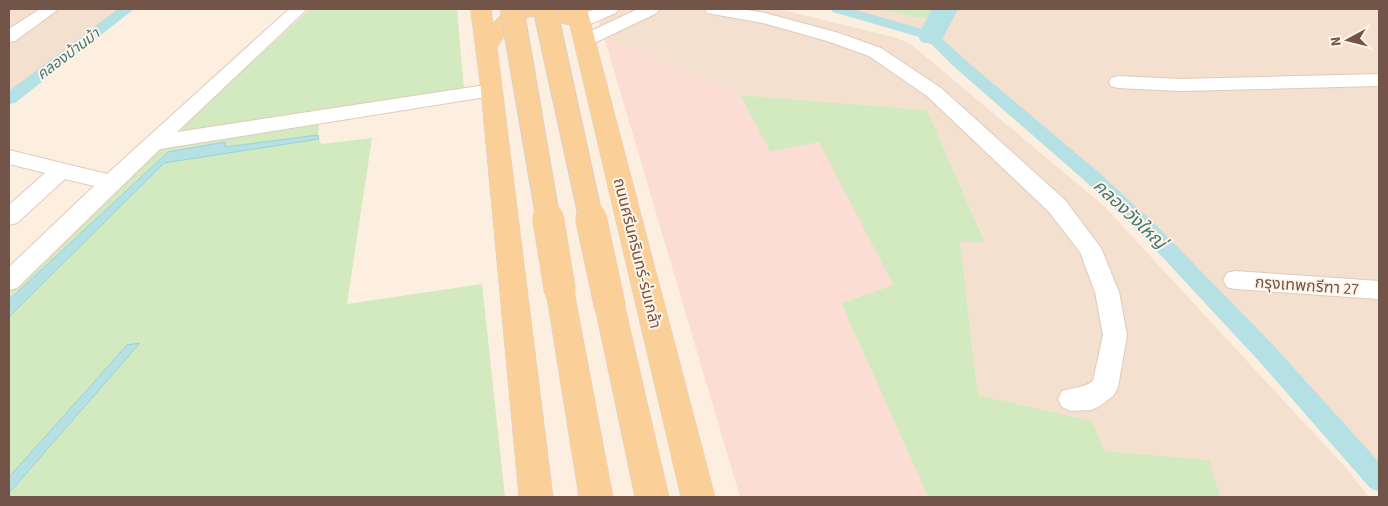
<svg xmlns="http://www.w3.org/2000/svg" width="1388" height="506" font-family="'Source Sans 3','Noto Sans Thai',sans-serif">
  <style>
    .residential { fill: #f3e0cf }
    .commercial { fill: #fcddd4 }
    .green { fill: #d3e9bf }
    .water { fill: #b5e1e5; stroke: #9cd1d7 }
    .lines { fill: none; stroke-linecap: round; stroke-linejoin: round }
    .canal { fill: #b5e1e5; fill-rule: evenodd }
    .river { fill: #b5e1e5; fill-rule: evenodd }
    .street-casing { stroke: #e0cbbc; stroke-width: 2 }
    .primary-casing { stroke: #d8cfcc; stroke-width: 1 }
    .street { fill: #fff; fill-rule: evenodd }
    .primary { fill: #fbd098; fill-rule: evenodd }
    .primary-bridge-far1-casing { stroke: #d8cfcc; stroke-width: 25; stroke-linecap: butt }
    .primary-bridge-casing { stroke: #d8cfcc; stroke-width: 32; stroke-linecap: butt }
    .primary-bridge-far1 { stroke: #fbd098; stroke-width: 23 }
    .primary-bridge { stroke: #fbd098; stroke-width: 31 }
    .labels { text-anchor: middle; stroke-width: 4; stroke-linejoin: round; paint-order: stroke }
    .far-water-label { font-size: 15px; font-style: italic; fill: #3f797f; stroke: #fff4e6 }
    .street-label { font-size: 16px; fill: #725448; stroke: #fff4e6 }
    .water-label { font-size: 18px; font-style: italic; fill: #3f797f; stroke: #fff4e6 }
  </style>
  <rect width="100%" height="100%" fill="#fcefe0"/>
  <path class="residential" d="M 9,9 L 125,9 L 9,94 Z
    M 596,9 L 779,9 L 897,38 L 912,45 L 1104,206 L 1346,468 L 1369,497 L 1220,497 L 1208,460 L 1105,451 L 1092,421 L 978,395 L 960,242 L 985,241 L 927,110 L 740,95 L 604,37 Z
    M 837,9 L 1379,9 L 1379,471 L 1357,444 L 1129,206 L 948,49 L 898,23 Z"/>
  <path class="commercial" d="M 604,37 L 740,95 L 770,152 L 819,141 L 893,285 L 841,303 L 928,497 L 740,497 Z"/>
  <path class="green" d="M 310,9 L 457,9 L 464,89 L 181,132 L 183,125 Z
    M 878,9 L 933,9 L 927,18 L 915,17 Z
    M 740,95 L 927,110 L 985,242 L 960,242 L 978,395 L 1092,421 L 1105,451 L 1209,460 L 1220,497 L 928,497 L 841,303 L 893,285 L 819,142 L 770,152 Z
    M 319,122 L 318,135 L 225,147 L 225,143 L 168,152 L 9,300 L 9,292 L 164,146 Z
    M 372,138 L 347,304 L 482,284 L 505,497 L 9,497 L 9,493 L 139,344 L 127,345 L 9,477 L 9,317 L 164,163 L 319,139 L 321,144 Z"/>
  <path class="water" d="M 318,135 L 319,139 L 164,163 L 9,317 L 9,300 L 168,152 L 225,142 L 225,147 Z
    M 140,343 L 9,493 L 9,477 L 127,345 Z"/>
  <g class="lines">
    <path class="canal" d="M 118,9 L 134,9 L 15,103 L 9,104 L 9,91 Z
      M 831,9 L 853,9 L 936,33 L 964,59 L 1096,170 L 1154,223 L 1273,345 L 1379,462 L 1379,492 L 1370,488 L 1257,359 L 1140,233 L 1084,180 L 952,65 L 926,39 L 833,12 Z"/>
    <path class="river" d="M 932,9 L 958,9 L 941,42 L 931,44 L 921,42 L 918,36 Z"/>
    <defs>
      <path id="street" d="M 40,9 L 55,9 L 56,11 L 15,41 L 9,42 L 9,29 Z
        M 289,9 L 307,9 L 177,132 L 492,84 L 499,86 L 501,90 L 499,94 L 492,96 L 160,149 L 17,288 L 9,290 L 9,267 L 94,186 L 65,179 L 17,223 L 9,225 L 9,205 L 45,173 L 9,164 L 9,150 L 107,174 Z
        M 596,9 L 618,9 L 616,13 C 603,18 587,28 574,25 L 572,21 L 574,17 Z
        M 638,9 L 659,9 L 657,13 L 590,45 L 584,46 L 578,45 L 575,41 L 578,37 Z
        M 705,9 L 741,9 L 765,13 L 839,33 L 881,48 L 941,88 L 1065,200 L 1101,248 L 1119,292 L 1127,335 L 1118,387 L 1114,395 L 1100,406 L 1091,410 L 1071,411 L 1062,407 L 1058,399 L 1062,391 C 1073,387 1084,388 1093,381 L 1103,335 L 1095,292 L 1080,252 L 1049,212 L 927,96 L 869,56 L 827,41 L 763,23 L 707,13 Z
        M 1379,74 L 1379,86 L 1181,91 L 1118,88 L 1111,86 L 1109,82 L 1111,78 L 1118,76 L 1181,79 Z
        M 1235,271 L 1379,281 L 1379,299 L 1235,289 L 1227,287 L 1223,280 L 1227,273 Z"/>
      <path id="primary" d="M 471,9 L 491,9 L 493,23 L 501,15 L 511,9 L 561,9 L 567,11 L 567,9 L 587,9 L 715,497 L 681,497 L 570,25 C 562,24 555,20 548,18 C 522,10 510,29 497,47 L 553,497 L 519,497 L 481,90 Z
        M 560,279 L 570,283 L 574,291 L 613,497 L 579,497 L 546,291 L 550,283 Z
        M 610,295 L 620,299 L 625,307 L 669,497 L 635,497 L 595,307 L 600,299 Z"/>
    </defs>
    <use href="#street" class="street-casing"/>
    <use href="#primary" class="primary-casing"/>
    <use href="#street" class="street"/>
    <use href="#primary" class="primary"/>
    <defs>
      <path id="primary-bridge-far1" d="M 512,9 L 548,219
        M 545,9 L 591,219"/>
      <path id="primary-bridge" d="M 548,218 L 560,291
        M 591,218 L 610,307"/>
    </defs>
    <use href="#primary-bridge-far1" class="primary-bridge-far1-casing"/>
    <use href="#primary-bridge" class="primary-bridge-casing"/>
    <use href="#primary-bridge-far1" class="primary-bridge-far1"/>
    <use href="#primary-bridge" class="primary-bridge"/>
  </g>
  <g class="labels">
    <g class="far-water-label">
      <text transform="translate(68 54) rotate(-37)" y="5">คลองบ้านม้า</text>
    </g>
    <g class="street-label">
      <text transform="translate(638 253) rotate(76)" y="6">ถนนศรีนครินทร์-ร่มเกล้า</text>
      <text transform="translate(1307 285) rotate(4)" y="6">กรุงเทพกรีฑา 27</text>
    </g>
    <g class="water-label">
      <text transform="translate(1130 214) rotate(43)" y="6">คลองวังใหญ่</text>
    </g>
  </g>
  <rect width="1388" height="506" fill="none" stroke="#725448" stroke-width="20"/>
  <g transform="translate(1348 40) rotate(263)" stroke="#fff4e6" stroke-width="4" paint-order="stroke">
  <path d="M0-4L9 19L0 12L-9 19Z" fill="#725448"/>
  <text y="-8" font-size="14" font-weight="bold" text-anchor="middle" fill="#725448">N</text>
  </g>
</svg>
